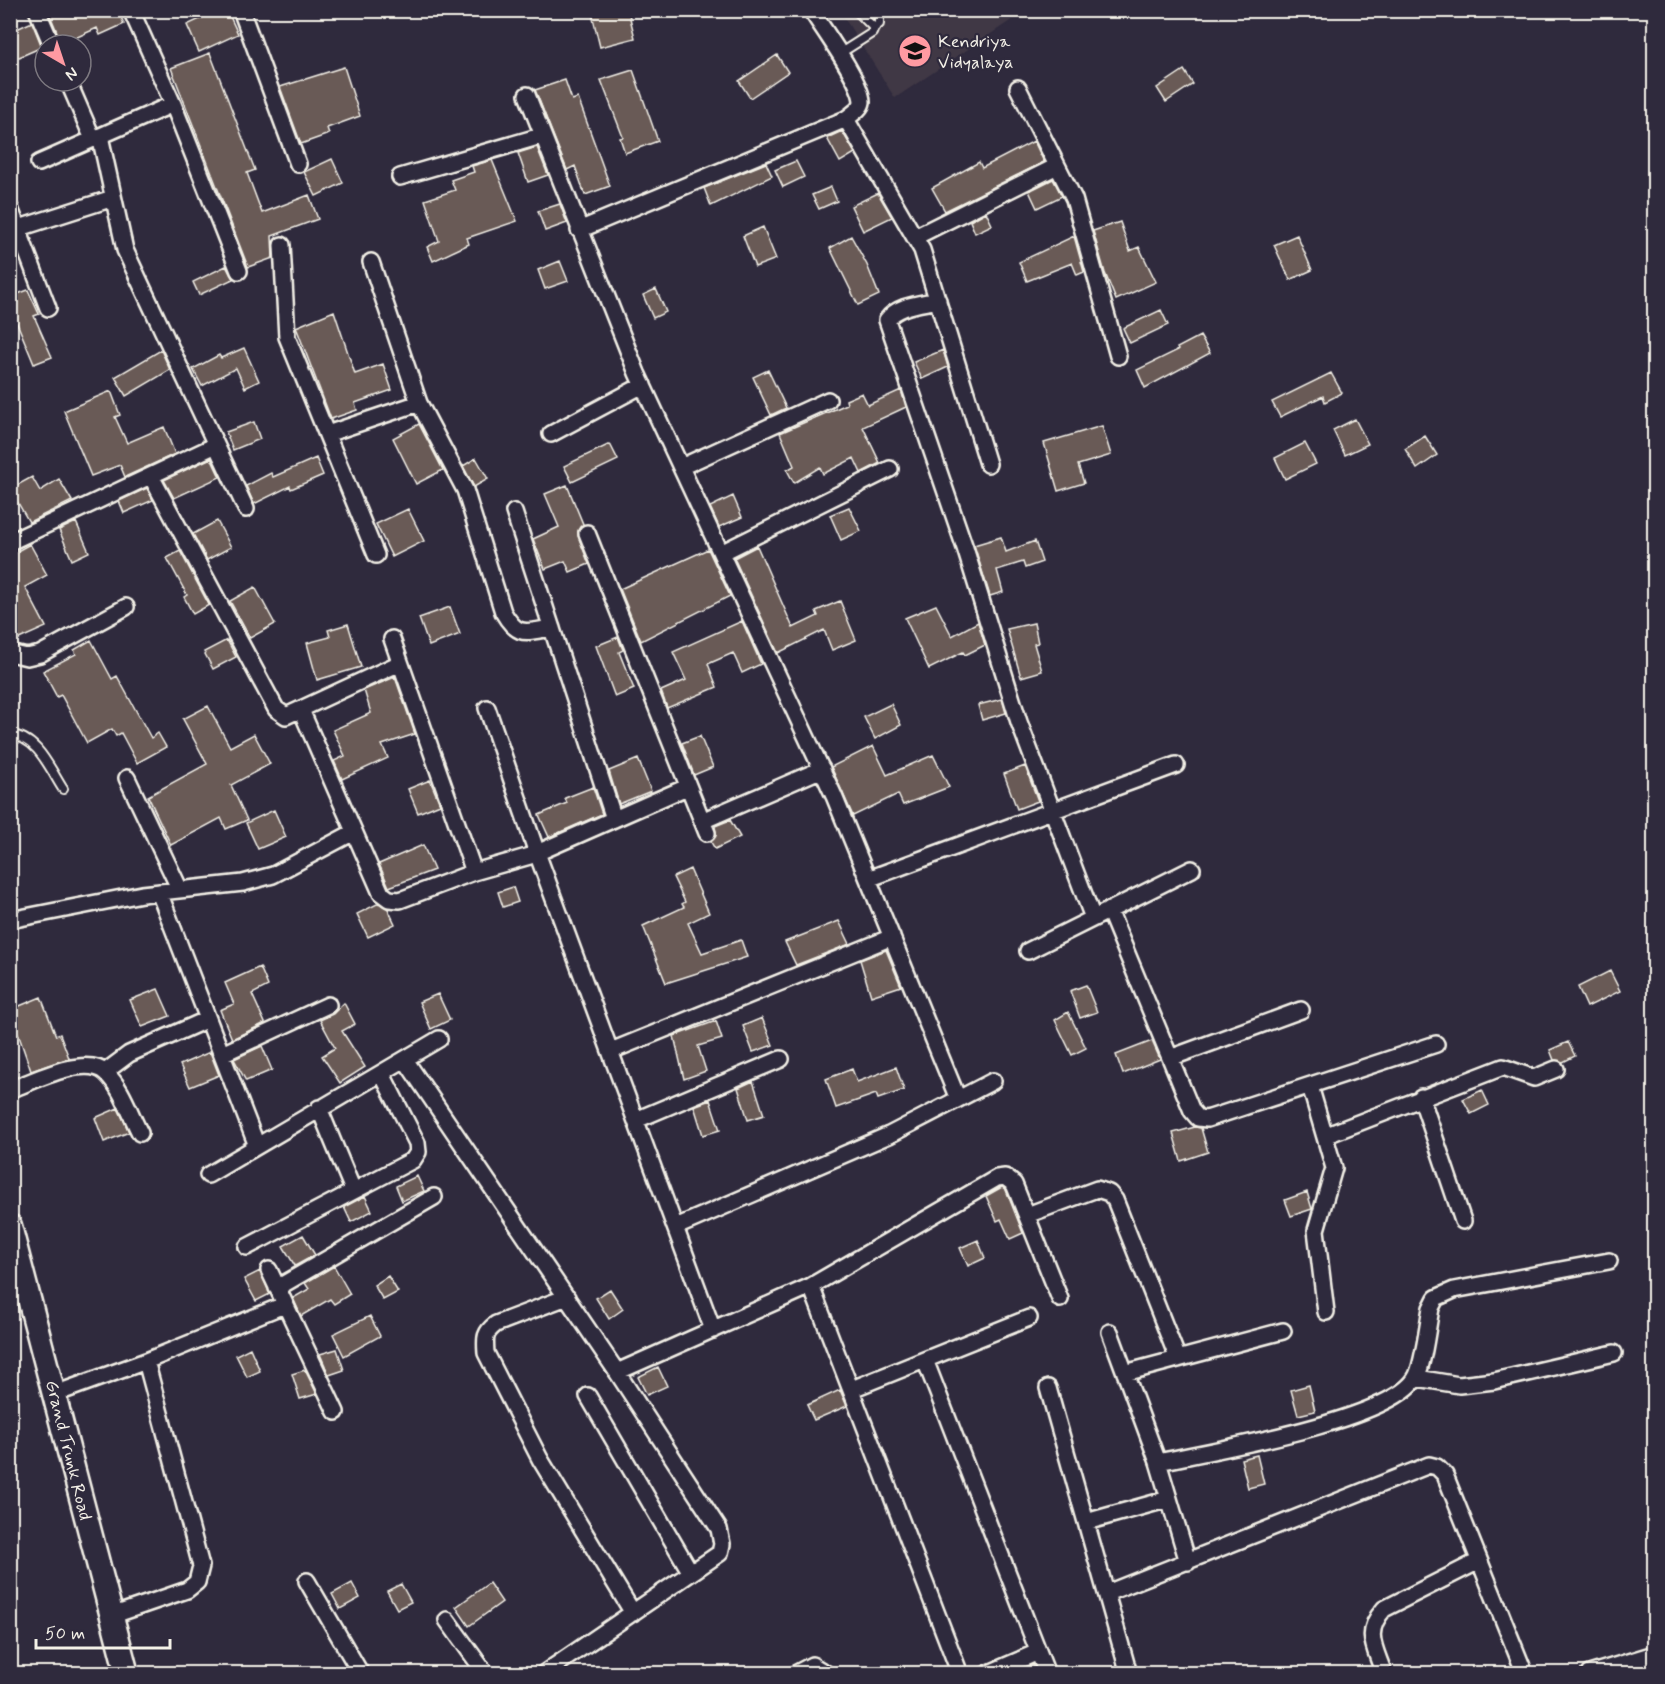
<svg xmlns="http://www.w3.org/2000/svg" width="1665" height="1684" font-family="Mynerve,sans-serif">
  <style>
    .built { fill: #403845 }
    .building { fill: #695a57; stroke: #f4f1e8; stroke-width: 1.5 }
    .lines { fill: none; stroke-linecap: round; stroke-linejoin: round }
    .lane-casing { stroke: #f4f1e8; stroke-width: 12 }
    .street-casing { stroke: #f4f1e8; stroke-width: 20 }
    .primary-casing { stroke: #f4f1e8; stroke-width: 27 }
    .lane { stroke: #2f2a3d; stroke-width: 8 }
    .street { stroke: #2f2a3d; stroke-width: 15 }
    .primary { stroke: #2f2a3d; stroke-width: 22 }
    .labels { text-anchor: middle; stroke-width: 4.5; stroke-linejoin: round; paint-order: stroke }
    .poi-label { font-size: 18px; fill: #f4f1e8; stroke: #2f2a3d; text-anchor: start }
    .street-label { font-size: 18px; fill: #f4f1e8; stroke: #2f2a3d }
  </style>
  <rect width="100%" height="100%" fill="#2f2a3d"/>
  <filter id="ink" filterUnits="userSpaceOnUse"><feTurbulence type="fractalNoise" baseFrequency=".0167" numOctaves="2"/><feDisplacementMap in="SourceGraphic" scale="12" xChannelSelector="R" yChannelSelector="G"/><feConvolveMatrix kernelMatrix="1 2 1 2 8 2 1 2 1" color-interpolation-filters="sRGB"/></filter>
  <g filter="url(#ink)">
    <path class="built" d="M 840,11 L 1025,11 L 895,98 Z"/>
    <path class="building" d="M 48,10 L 118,10 L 124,24 L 100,35 L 97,28 L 62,44 Z
      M 219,10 L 227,10 L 238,34 L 199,52 L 187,25 Z
      M 591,10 L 628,10 L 635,38 L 600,47 Z
      M 32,22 L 42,47 L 10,61 L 10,32 Z
      M 210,53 L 255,170 L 247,173 L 262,213 L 309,195 L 318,219 L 272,236 L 273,258 L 248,267 L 171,68 Z
      M 777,55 L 788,72 L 750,98 L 739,81 Z
      M 344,67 L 360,116 L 327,128 L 329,134 L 301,144 L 280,87 Z
      M 633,70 L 658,141 L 625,153 L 620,138 L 623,137 L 601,80 Z
      M 1184,70 L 1193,84 L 1166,102 L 1157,88 Z
      M 565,80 L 572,100 L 578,98 L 610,186 L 585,195 L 575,166 L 567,170 L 535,90 Z
      M 842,131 L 855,153 L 840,162 L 827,138 Z
      M 1034,141 L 1044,162 L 945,211 L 932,188 L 979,162 L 982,168 Z
      M 537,147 L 548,175 L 528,182 L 518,153 Z
      M 332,159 L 343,183 L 316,196 L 304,172 Z
      M 492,160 L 517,221 L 467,238 L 469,244 L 433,261 L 427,247 L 439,241 L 425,200 L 455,190 L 451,180 L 474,172 L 472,166 Z
      M 796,161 L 804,177 L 783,187 L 775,170 Z
      M 766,163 L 772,176 L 711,206 L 704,188 Z
      M 1053,179 L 1062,196 L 1037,208 L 1029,191 Z
      M 831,187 L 837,201 L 819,209 L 812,195 Z
      M 878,193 L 892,217 L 863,231 L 851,206 Z
      M 560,204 L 567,223 L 545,231 L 538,211 Z
      M 986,212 L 992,225 L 975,233 L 970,221 Z
      M 1120,222 L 1130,251 L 1139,247 L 1156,282 L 1116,300 L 1105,273 L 1093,231 Z
      M 763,227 L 776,259 L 755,267 L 743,236 Z
      M 1297,235 L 1312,270 L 1290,280 L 1274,245 Z
      M 851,236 L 867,265 L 879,295 L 858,305 L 830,248 Z
      M 1074,236 L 1084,272 L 1077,275 L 1072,263 L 1027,281 L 1019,262 Z
      M 560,261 L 568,281 L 545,289 L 538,270 Z
      M 226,266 L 233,279 L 199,295 L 193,282 Z
      M 656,289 L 666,312 L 653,318 L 643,295 Z
      M 28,290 L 39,314 L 34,316 L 52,357 L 34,364 L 17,323 L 10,326 L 10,297 Z
      M 1161,310 L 1168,325 L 1130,343 L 1123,328 Z
      M 334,311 L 355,374 L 383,364 L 392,390 L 355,403 L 357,410 L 331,419 L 296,327 Z
      M 1200,336 L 1210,353 L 1145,388 L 1137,370 L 1178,350 L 1177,348 Z
      M 244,348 L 259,381 L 245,388 L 236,368 L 202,386 L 193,369 L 219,355 L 221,358 Z
      M 161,350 L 170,370 L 126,396 L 115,377 Z
      M 943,350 L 948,367 L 922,379 L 914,362 Z
      M 768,370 L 786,408 L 771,415 L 753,377 Z
      M 1331,373 L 1342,393 L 1325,402 L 1323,396 L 1280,417 L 1272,402 Z
      M 901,390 L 906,407 L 863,427 L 880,463 L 861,473 L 854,458 L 823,474 L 820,467 L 794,483 L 787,470 L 794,466 L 780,433 L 847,404 L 846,400 L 862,393 L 868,405 Z
      M 111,391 L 120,415 L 115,417 L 127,443 L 164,427 L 175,454 L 125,477 L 120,465 L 91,476 L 64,411 Z
      M 1355,419 L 1368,444 L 1345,455 L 1333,430 Z
      M 254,422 L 260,439 L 233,450 L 226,432 Z
      M 419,424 L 443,470 L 416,484 L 393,438 Z
      M 1102,426 L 1111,455 L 1078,465 L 1084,483 L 1058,491 L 1044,443 Z
      M 1425,436 L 1437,455 L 1417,469 L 1405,449 Z
      M 1305,443 L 1316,464 L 1285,479 L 1275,458 Z
      M 610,444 L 618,460 L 572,482 L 564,466 Z
      M 211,458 L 220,477 L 174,498 L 164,480 Z
      M 316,458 L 323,475 L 291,489 L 290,486 L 254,504 L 246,486 L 271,473 L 273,477 Z
      M 476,458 L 488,479 L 474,487 L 463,466 Z
      M 32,477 L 40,491 L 59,479 L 72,501 L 29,522 L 10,489 Z
      M 567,485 L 583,524 L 578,531 L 578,536 L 589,564 L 570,572 L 565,561 L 545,569 L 533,539 L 559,527 L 545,494 Z
      M 147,488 L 153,500 L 124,513 L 119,501 Z
      M 733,496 L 742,517 L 719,527 L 710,507 Z
      M 849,507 L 861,531 L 841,540 L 830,515 Z
      M 408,509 L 424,541 L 392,557 L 376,524 Z
      M 217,521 L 231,547 L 207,560 L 193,534 Z
      M 76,522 L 89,552 L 72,560 L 59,530 Z
      M 1001,537 L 1006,552 L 1035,541 L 1042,562 L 1025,568 L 1023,562 L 997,570 L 1003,592 L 990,596 L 974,545 Z
      M 30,544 L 47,575 L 25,587 L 46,627 L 10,643 L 10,555 Z
      M 757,546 L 793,628 L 818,616 L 816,611 L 840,601 L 856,640 L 832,650 L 824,630 L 778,653 L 734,558 Z
      M 708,549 L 730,596 L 641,641 L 620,589 Z
      M 180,551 L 209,605 L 193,614 L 184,597 L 187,595 L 167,558 Z
      M 255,587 L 275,624 L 250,638 L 230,601 Z
      M 936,605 L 952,636 L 978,622 L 985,645 L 965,655 L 963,652 L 929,669 L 905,618 Z
      M 450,607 L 460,634 L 429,646 L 419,618 Z
      M 742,621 L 761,664 L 742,673 L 733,653 L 708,664 L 717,687 L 667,708 L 661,691 L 686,680 L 673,652 Z
      M 1034,623 L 1038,643 L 1034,644 L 1042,671 L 1021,677 L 1007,629 Z
      M 348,624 L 361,667 L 317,680 L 307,643 L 330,637 L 328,630 Z
      M 618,637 L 623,650 L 619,652 L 634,689 L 615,697 L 596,646 Z
      M 91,640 L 112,679 L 117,676 L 151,738 L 158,733 L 166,747 L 137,763 L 121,733 L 116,736 L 112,729 L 87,743 L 61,695 L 57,697 L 43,671 L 76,654 L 74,650 Z
      M 227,640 L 236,657 L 213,669 L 204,652 Z
      M 395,677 L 415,734 L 382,745 L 388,758 L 342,779 L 334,761 L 345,756 L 333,730 L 371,713 L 364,690 Z
      M 1002,699 L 1006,713 L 982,720 L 978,705 Z
      M 891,704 L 901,725 L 875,739 L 864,717 Z
      M 208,706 L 230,747 L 254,734 L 270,764 L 231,785 L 247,820 L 226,829 L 221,818 L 171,845 L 148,796 L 207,764 L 183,719 Z
      M 700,736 L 713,767 L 694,775 L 682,743 Z
      M 873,746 L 887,775 L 933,755 L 949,787 L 903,805 L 898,794 L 853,816 L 831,767 Z
      M 638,759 L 651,791 L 619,804 L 609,771 Z
      M 1025,766 L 1038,801 L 1017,809 L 1004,774 Z
      M 430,780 L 440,804 L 418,813 L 408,789 Z
      M 593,787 L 602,814 L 549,837 L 539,815 L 567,803 L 565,798 Z
      M 274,810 L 286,837 L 258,849 L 246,823 Z
      M 730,820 L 740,837 L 715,849 L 711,842 L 716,835 L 715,826 Z
      M 423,845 L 434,870 L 389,887 L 379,864 Z
      M 690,869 L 709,913 L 688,923 L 702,953 L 741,940 L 747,957 L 666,983 L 643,926 L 684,907 L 682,904 L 685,902 L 673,877 Z
      M 513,887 L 518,902 L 503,907 L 498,892 Z
      M 379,903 L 388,909 L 395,924 L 368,937 L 357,914 Z
      M 839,921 L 850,944 L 796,965 L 785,942 Z
      M 886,950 L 901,986 L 871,996 L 860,960 Z
      M 260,967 L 268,986 L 252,994 L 265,1023 L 232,1039 L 220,1010 L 234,1004 L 225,983 Z
      M 1610,971 L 1620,991 L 1587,1007 L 1578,987 Z
      M 1086,985 L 1097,1012 L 1080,1018 L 1070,991 Z
      M 158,989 L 170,1016 L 142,1027 L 130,1000 Z
      M 438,994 L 450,1020 L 431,1029 L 419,1002 Z
      M 41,997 L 56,1036 L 60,1034 L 69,1058 L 31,1071 L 10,1010 Z
      M 344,1003 L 355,1024 L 342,1031 L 365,1067 L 340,1083 L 322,1056 L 335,1048 L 320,1020 L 333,1014 Z
      M 1068,1012 L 1086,1048 L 1072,1055 L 1055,1020 Z
      M 762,1018 L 773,1045 L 753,1052 L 743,1026 Z
      M 716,1021 L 722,1039 L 698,1046 L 706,1071 L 684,1079 L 674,1036 Z
      M 1152,1041 L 1160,1059 L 1123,1074 L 1116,1055 Z
      M 1568,1042 L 1575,1056 L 1563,1062 L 1554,1060 L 1550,1050 Z
      M 262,1046 L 272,1070 L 246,1081 L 234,1059 Z
      M 210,1052 L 219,1075 L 190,1087 L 180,1065 Z
      M 896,1067 L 904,1090 L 878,1099 L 876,1094 L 836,1108 L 826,1079 L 852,1069 L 857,1082 Z
      M 753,1081 L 764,1115 L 748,1120 L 738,1088 Z
      M 1482,1090 L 1489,1105 L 1471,1114 L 1463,1099 Z
      M 710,1100 L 720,1130 L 703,1135 L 694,1106 Z
      M 118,1108 L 129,1132 L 104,1142 L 95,1118 Z
      M 1195,1127 L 1201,1128 L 1208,1152 L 1181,1161 L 1173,1133 Z
      M 417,1176 L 424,1191 L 402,1201 L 396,1186 Z
      M 1002,1187 L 1006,1190 L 1023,1233 L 1010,1239 L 1001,1219 L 997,1221 L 986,1196 Z
      M 1307,1192 L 1312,1209 L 1291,1216 L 1285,1200 Z
      M 365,1196 L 372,1211 L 351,1222 L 344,1207 Z
      M 303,1235 L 315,1255 L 295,1266 L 283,1246 Z
      M 978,1240 L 985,1258 L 968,1266 L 960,1248 Z
      M 334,1266 L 350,1294 L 334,1304 L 330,1299 L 301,1316 L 293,1298 L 309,1289 L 305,1283 Z
      M 260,1271 L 270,1294 L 256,1301 L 244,1279 Z
      M 388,1276 L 398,1292 L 383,1300 L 374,1285 Z
      M 610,1289 L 623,1309 L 609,1319 L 596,1298 Z
      M 370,1316 L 380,1336 L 344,1356 L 333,1334 Z
      M 250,1348 L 260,1371 L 247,1377 L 236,1355 Z
      M 337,1349 L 344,1370 L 329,1375 L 320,1354 Z
      M 658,1367 L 667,1386 L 647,1395 L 638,1377 Z
      M 305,1370 L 317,1394 L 300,1399 L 292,1374 Z
      M 1309,1385 L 1315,1411 L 1298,1415 L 1291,1390 Z
      M 840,1390 L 847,1406 L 814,1420 L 807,1405 Z
      M 1257,1455 L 1264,1484 L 1248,1488 L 1241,1459 Z
      M 352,1583 L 360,1598 L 340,1609 L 332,1594 Z
      M 489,1583 L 502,1602 L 469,1626 L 456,1607 Z
      M 401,1584 L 411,1602 L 397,1609 L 387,1591 Z"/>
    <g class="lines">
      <defs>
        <path id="lane" d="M 856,10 L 874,28 L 879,24 L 879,10
          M 839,54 L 872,33 L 874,28
          M 10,735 C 37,736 50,769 63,789"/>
        <path id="street" d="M 37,10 L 52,45
          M 131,10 L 173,104 L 239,271
          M 241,10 L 298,164
          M 68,81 L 93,139
          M 1018,88 L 1074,199 L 1118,356
          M 527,95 L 637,373 L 834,796 L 958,1099
          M 846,119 L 922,250 L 988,464
          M 100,136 L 125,250 L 246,509
          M 39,163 L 173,104
          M 400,177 L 541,136
          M 10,208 L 48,308
          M 579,230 L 846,119 C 852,114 861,109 862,102 C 862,82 823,29 811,10
          M 10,231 L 113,198
          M 915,237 L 1057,166
          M 282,245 L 287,337 L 376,555
          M 371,262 L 419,403 L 465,490 L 503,612 C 518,638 525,632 552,628
          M 938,300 C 921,304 897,305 887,320 L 965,548 L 1019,722 L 1093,918
          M 327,434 L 419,403
          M 551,434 L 643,385
          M 681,467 L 828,400
          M 151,476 L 276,709 L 286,716 L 400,663
          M 514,512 L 614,819
          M 587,533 L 707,833
          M 10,542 L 216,445
          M 721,553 L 890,469
          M 392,639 L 474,872
          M 10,653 L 27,657 L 40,654 L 126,607
          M 487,708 L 537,853 L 713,1330
          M 301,710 L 381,893 L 389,899 L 400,900 L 474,872 L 530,856 L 687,787
          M 127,778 L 180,890
          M 702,821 L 822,769
          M 868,879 L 1176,765
          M 159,892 L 257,1146
          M 1109,910 L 1192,1111 L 1198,1118 L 1207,1119 L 1436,1044
          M 10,920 L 142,894 L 243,883 L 273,875 L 354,832
          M 1028,951 L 1192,869
          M 611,1051 L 892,937
          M 222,1054 L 328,1005
          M 1170,1058 L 1301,1010
          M 406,1061 L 617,1372 L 719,1529 L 722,1544 L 720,1553 L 543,1674
          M 105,1072 L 129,1054 L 208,1019
          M 1310,1086 L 1334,1168 L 1316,1230 L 1326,1312
          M 10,1090 C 33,1081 86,1054 106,1073 C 122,1088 130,1114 140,1133
          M 1421,1097 L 1463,1221
          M 319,1108 L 353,1190
          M 636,1120 L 781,1059
          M 1327,1135 L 1503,1067 L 1534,1078 L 1556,1069
          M 208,1175 L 439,1039
          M 1027,1215 L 1097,1189 L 1109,1193 L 1115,1200 L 1178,1359
          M 676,1227 L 889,1135 L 993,1081
          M 247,1247 L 413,1160 L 418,1152 L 417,1143 L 382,1074
          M 269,1270 L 336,1412
          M 811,1286 L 960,1674
          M 277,1288 L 434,1197
          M 567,1297 L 496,1324 C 484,1333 485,1338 486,1353 L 540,1459 L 633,1613
          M 1110,1332 L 1158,1462 L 1188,1562
          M 925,1360 L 1047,1674
          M 617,1372 L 811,1286 L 997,1178 L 1005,1177 L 1014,1184 L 1060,1299
          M 1125,1373 L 1283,1331
          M 1417,1378 L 1459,1385 L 1494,1381 L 1614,1353
          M 1048,1388 L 1129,1674
          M 852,1389 L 1029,1318
          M 55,1394 L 146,1361 L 284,1305
          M 588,1396 L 691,1573
          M 1158,1462 C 1210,1451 1388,1421 1415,1379 C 1423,1368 1428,1324 1431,1308 L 1436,1298 L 1454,1290 L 1609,1261
          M 1086,1522 L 1169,1499
          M 307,1581 L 361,1674
          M 1107,1593 L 1429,1465 L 1437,1467 L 1445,1475 L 1525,1674
          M 111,1616 L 187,1590 L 197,1582 L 201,1566 L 146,1361
          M 447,1620 L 486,1674
          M 795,1674 L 812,1665 L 827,1674
          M 987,1674 L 1038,1652
          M 1384,1674 C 1375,1647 1363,1633 1384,1609 L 1479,1561
          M 1589,1674 L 1654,1654"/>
        <path id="primary" d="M 10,1226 L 127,1674"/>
      </defs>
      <use href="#lane" class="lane-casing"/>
      <use href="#street" class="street-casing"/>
      <use href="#primary" class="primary-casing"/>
      <use href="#lane" class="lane"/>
      <use href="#street" class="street"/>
      <use href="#primary" class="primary"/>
    </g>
  </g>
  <defs>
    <symbol id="school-disc" viewBox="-11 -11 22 22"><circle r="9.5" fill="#ff9aa2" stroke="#2f2a3d"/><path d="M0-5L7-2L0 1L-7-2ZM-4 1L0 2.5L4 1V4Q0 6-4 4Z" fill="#111"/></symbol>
  </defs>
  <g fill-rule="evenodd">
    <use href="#school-disc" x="896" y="32" width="38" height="38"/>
  </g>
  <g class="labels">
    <g class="poi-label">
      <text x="938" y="47">Kendriya<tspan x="938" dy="21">Vidyalaya</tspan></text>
    </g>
    <g class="street-label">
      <text transform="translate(69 1450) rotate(76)" y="6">Grand Trunk Road</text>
    </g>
  </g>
  <rect width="1665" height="1684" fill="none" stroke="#2f2a3d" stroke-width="36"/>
  <rect x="18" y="18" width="1629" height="1648" fill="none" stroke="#f4f1e8" stroke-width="2" filter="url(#ink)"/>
  <g transform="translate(63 63) rotate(141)"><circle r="28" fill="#2f2a3d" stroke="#7e7a81" stroke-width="1.5"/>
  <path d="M0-4.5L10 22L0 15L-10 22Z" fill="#ff9aa2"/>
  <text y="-9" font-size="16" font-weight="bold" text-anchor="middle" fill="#f4f1e8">N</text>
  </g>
  <path d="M36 1639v9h134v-9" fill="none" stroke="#f4f1e8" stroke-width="3"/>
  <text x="45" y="1639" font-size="18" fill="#f4f1e8" stroke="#2f2a3d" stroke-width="4.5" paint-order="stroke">50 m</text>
</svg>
